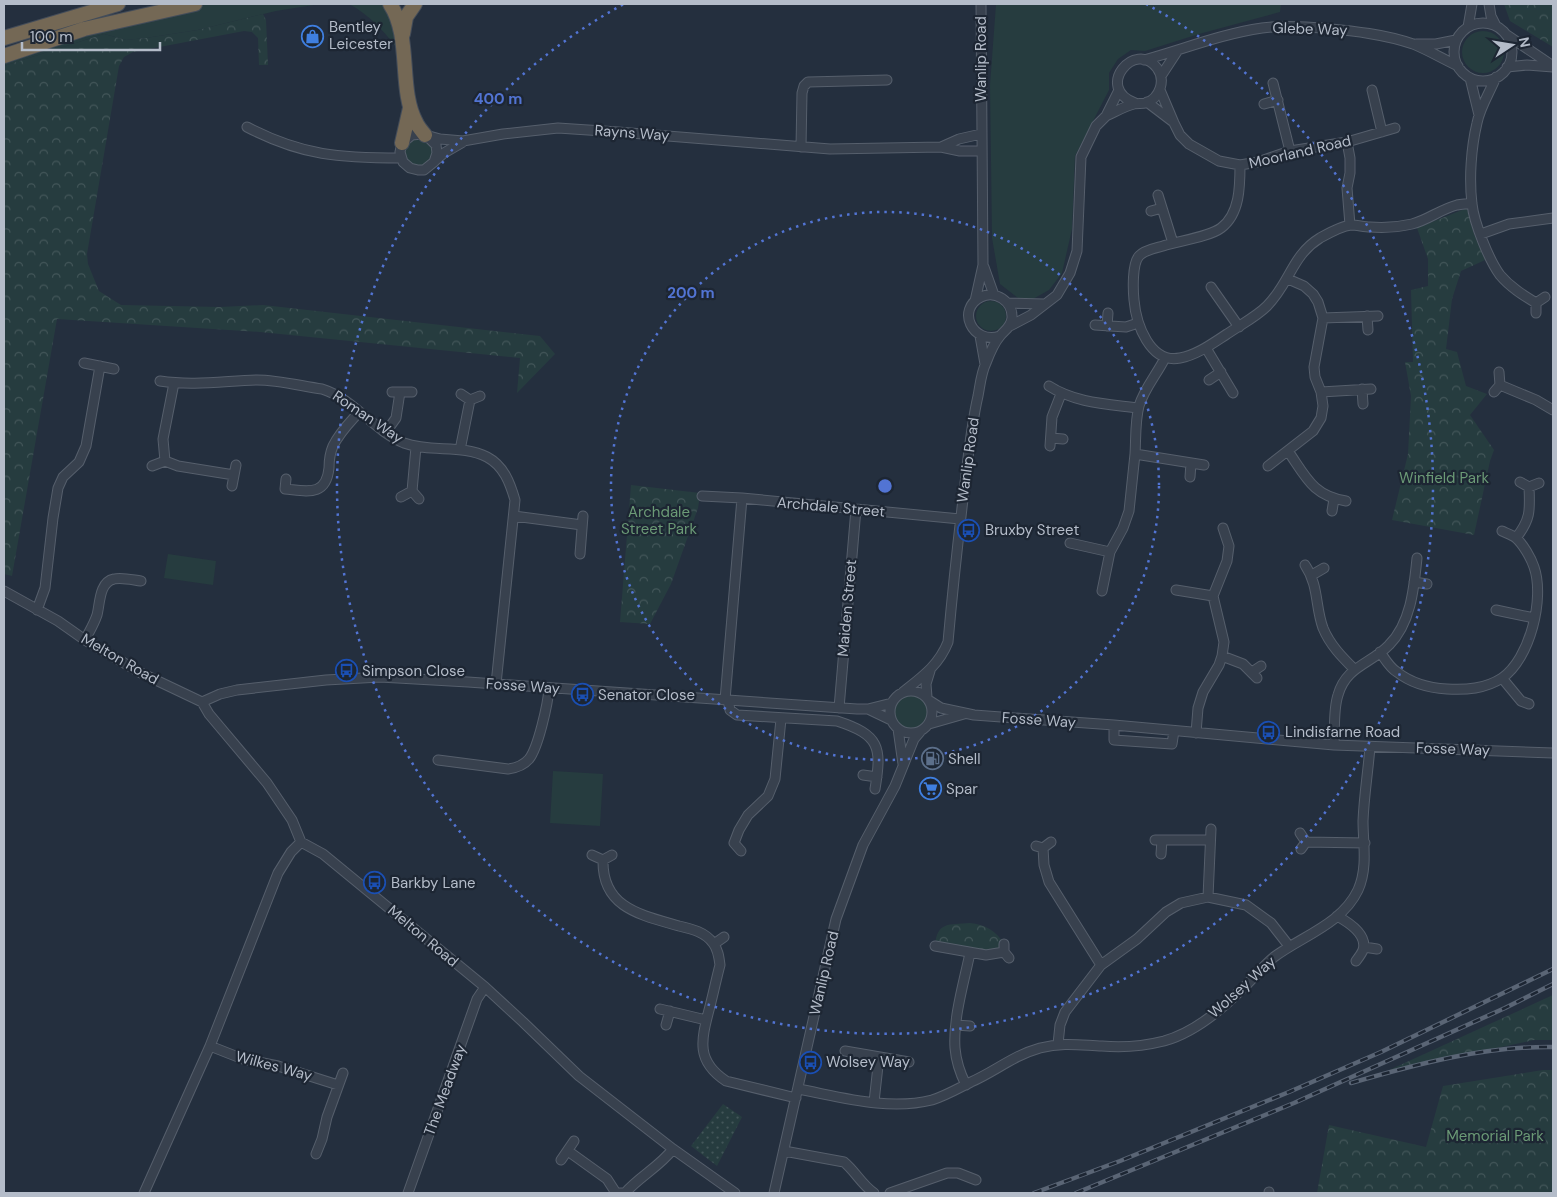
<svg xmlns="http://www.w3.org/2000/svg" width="1557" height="1197" font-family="'DM Sans',sans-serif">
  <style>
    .grass { fill: #263c3f }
    .forest { fill: url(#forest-crowns) }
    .garden { fill: url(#garden-dots) }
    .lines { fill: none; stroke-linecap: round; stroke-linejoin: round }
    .minor-casing { stroke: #565f6c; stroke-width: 11 }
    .highway-casing { stroke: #434c59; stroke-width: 16 }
    .minor { stroke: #38414e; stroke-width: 9 }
    .highway { stroke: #746855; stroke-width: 14 }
    .rail-casing { stroke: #5a6575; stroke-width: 4.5 }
    .rail { stroke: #1d2633; stroke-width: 2.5; stroke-dasharray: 8; stroke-linecap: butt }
    .ring { fill: none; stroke: #5274d3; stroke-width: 2.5; stroke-dasharray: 2.5 5 }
    .labels { text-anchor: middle; stroke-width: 4.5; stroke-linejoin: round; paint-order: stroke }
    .poi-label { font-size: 15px; fill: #b4bcc9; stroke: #1d2633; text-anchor: start }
    .street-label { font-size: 15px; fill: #b4bcc9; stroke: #1d2633 }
    .park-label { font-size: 15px; fill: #6b9a76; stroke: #1d2633 }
    .centre { fill: #5274d3; stroke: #1d2633; stroke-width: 2.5 }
    .ring-label { font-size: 15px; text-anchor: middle; font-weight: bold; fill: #5274d3; stroke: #1d2633; stroke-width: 4.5; stroke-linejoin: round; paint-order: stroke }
  </style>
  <defs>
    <pattern id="forest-crowns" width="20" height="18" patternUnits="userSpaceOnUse" patternTransform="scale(1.25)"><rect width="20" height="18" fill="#263c3f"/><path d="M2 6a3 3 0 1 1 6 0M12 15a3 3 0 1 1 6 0" fill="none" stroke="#435659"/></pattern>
    <pattern id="garden-dots" width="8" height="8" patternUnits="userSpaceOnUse" patternTransform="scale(1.25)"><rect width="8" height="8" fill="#263c3f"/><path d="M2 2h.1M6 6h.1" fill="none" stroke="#435659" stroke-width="1.8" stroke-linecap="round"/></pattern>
  </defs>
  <rect width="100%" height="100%" fill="#242f3e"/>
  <path class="grass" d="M 195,4 L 320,4 L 276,11 L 198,30 L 146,38 L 126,40 L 104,34 L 4,66 L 4,56 Z
    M 349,4 L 390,4 L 396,47 C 384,31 368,14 349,4 Z
    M 996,4 L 1281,4 L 1280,12 L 1199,34 L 1145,51 L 1131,50 L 1118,59 L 1109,73 L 1109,90 L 1075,156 L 1072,229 L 1062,273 L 1049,290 L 1033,299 L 1018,298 L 1000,284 L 992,238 L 990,85 Z
    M1462 52a21 21 0 1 1 42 0a21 21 0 1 1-42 0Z
    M 409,136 L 432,140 L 434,162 L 414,170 L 400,152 Z
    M976 316a15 15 0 1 1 30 0a15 15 0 1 1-30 0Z
    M 168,554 L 216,561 L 213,585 L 164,578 Z
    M894 712a17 17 0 1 1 34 0a17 17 0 1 1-34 0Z
    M 553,771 L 603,774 L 600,826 L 550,823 Z"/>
  <path class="forest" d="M 1504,4 L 1553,4 L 1553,47 L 1510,21 Z
    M 263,14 L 266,20 L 268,65 L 259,65 L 258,38 L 252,32 L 244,31 L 133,52 L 124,57 L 119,66 L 87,254 L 88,264 L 99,291 L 121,305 L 220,307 L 263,305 L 540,336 L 555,354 L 517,393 L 520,358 L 260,332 L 57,319 L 12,576 L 4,574 L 4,66 L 104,34 L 126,40 L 146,38 L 198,30 Z
    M 1467,208 L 1474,234 L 1485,260 L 1461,271 L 1452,299 L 1446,349 L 1457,352 L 1466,386 L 1487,394 L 1470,415 L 1494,450 L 1490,461 L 1474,535 L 1392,520 L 1408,454 L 1411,396 L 1405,362 L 1413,362 L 1411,290 L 1428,286 L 1428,259 L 1417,228 Z
    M 631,485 L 700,493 L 700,495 L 698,508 L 671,584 L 650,624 L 620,622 Z
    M 970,923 C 984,924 997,931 1004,944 L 995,954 L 935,946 C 937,921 949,925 970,923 Z
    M 1553,995 L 1553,1040 L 1534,1040 L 1385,1072 Z
    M 1543,1070 L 1553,1070 L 1553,1193 L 1317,1193 L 1329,1125 L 1426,1147 L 1443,1086 Z"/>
  <path class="garden" d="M 723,1104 L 742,1117 L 717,1166 L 691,1146 Z"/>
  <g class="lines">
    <defs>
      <path id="minor" d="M 1489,4 L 1491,16 L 1496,26
        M1454 52a29 29 0 1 1 58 0a29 29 0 1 1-58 0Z
        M 1468,27 L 1472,4
        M 1507,35 L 1553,66
        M 1416,44 L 1436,44 L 1456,40
        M 1144,60 C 1184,49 1221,34 1262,28 C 1282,25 1303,27 1323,28 C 1353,31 1384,34 1413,44 C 1428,50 1443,59 1458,66
        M 1507,67 L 1527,65 L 1553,67
        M 1161,76 L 1178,50
        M 1496,77 C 1490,92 1480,107 1477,123 C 1471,148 1469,179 1472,204 C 1474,223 1489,260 1500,275 C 1510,287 1523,295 1536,303
        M 1470,78 L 1479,115
        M 1273,83 L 1290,151
        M 1160,90 L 1174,123 L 1180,135 L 1189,144 L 1219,161 L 1240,165 L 1258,162 L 1290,151 L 1347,142 L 1395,128
        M 1372,90 L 1382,132
        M 1147,102 L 1172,121
        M 1264,104 L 1278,100
        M 1106,116 C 1115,112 1125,106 1134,104 C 1138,103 1142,104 1146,103 C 1160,98 1166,80 1157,68 C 1135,39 1094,88 1135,103
        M 247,127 C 303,156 340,158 401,158
        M 427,136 L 436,145 L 437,153 L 434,162 L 424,170 L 418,170 L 410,168 L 403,162 L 400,152 L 402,143 L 412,135 L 422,134 L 440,139 L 463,141 L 503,134 L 558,128 L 618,132 L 830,149 L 941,147 L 960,151 L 981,151
        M 1347,142 L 1350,158 L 1350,173 L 1347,188 L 1350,225
        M 801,147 L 802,93 L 804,86 L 808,82 L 887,80
        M 941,147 L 959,139 L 981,134
        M 435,161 L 444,153 L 463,142
        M 1240,165 C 1240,186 1240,214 1221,228 C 1209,237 1178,241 1163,246 C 1156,248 1144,250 1139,256 C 1132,264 1133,290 1134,300 C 1136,324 1150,364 1180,358 C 1197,355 1213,343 1227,334 C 1240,325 1256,317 1267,306 C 1290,283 1292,255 1320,238 C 1329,233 1341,226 1351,225 C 1357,225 1364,227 1370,227 C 1383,228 1399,227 1412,224 C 1428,220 1441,209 1457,205 C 1462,204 1467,204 1472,203
        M 1158,195 L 1173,243
        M 1151,211 L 1162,208
        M 1481,234 L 1509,224 L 1553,218
        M 984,267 L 994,295
        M 1211,287 L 1239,327
        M 975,301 L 983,265 L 981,4
        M 1008,303 L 1044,304
        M 1536,313 L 1536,303 L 1545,297
        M 1367,316 L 1368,330
        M 1323,318 L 1378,316
        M 1095,325 L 1126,327 L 1138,323
        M 1010,326 L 1031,315 L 1057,295 L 1070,273 L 1077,251 L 1081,157 L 1096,126 L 1106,116 L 1119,90
        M 1107,326 L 1108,313
        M 980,336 L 985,364
        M 1206,348 L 1233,393
        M 1165,358 C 1157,374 1144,389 1139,406 C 1135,421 1136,439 1135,454 L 1204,465
        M 84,363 L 114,369
        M 1209,380 L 1221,372
        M 160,381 C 193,386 224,381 257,380 C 278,380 301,386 322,389 C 354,399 373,430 404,443 C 431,453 462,444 487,457 C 504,466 510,483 515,500 L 496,684
        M 174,383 L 163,439 L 165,461 L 178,466 L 234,475
        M 1500,385 L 1536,400 L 1553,410
        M 1049,386 C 1075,403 1108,404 1138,408
        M 1362,389 L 1363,404
        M 392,392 L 412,392
        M 1321,392 L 1371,389
        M 1494,392 L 1500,385 L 1499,372
        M 461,394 L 470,400 L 480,396
        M 386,432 L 396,418 L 400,392
        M 1051,438 L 1063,439
        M 1050,446 L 1052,417 L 1061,394
        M 460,450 L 470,400
        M 1288,451 C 1306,477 1313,496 1346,501
        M 152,466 L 165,461
        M 1268,466 L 1313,431 L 1321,418 L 1323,406 L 1321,392 L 1315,377 L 1314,367 L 1323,318 L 1318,302 L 1313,294 L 1304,286 L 1288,279
        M 1190,477 L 1191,463
        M 286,479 L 285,489 C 307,491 326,497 329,468 C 329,461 330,453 333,446 C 339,433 350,422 359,412
        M 1520,482 L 1529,487 L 1539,483
        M 232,486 L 236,465
        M 412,491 L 416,447
        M 702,496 L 742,498 L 960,519
        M 401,497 L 412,491 L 419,499
        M 1332,511 L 1334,499
        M 514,516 L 582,525
        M 1516,538 C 1531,519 1530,510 1529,487
        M 1070,543 L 1110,552
        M 580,554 L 583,516
        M 1305,565 C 1319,586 1315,606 1323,628 C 1330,645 1342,657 1354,669
        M 1312,575 L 1324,568
        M 1414,582 L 1427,584
        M 1176,590 L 1213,596
        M 4,591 L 58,621 L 85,640 L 141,673 L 202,702 L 209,714 L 267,783 L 292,820 L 301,842 L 323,854 L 485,987 L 523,1022 L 579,1076 L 673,1149 L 735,1193
        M 1102,591 L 1110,552 L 1123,528 L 1129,511 L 1135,454
        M 37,610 L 45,588 L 53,518 L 58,488 L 63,477 L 79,462 L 86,446 L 100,366
        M 1496,610 L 1534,618
        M 85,640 C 89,632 94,624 97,615 C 100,604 99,582 114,579 C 122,577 133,580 141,581
        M 1380,652 C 1385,659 1390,668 1397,672 C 1411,683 1430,688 1447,689 C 1466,690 1485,689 1502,678 C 1530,659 1545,598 1534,567 C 1531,558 1523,544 1516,538 C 1512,535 1506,533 1502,531
        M 1222,656 L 1243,664 L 1257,678
        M 1252,672 L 1261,666
        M 1502,678 L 1521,701 L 1529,704
        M890 712a21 21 0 1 1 42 0a21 21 0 1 1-42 0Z
        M 903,692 C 922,677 939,665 948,642 C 953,586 959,531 966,475 C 969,449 972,422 978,396 C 980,386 981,373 986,363 C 989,355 994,343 1000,336 C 1005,330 1011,327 1012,318 C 1013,301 995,290 981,297 C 956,309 972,345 1000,336
        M 927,697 L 926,684 L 930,671
        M 725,700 L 742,498
        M 728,700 L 730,710 L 737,715 L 837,721 C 880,735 882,747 875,789
        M 930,701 L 941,708 L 974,715 L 1114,725 L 1334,745 L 1553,753
        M 202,702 L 220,694 L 237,690 L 326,680 L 380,677 L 468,682 L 857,709 L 868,709 L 892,703
        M 839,708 L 856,509
        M 868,709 L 891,720
        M 929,724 L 964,714
        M 1114,725 L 1114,740 L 1172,744 L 1174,731
        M 898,729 L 903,764
        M 1196,733 L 1198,708 L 1203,692 L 1219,665 L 1222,656 L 1224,642 L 1213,596 L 1227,561 L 1229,546 L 1223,528
        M 1334,745 C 1335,730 1333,710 1338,695 C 1346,666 1371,664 1389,645 C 1411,623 1414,588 1417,558
        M 438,760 L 508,769 C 516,768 523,766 529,759 C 538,748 548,704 549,688
        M 863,775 L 877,777
        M 1300,833 L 1306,842 L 1301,849
        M 1155,840 L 1210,840
        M 1306,842 L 1365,843
        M 1036,846 L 1043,848 L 1051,842
        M 1043,848 L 1044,865 L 1049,882 L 1101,965
        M 741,851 L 734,843 L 739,830 L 748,815 L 768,796 L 775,779 L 781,719
        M 1161,854 L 1162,840
        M 592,855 L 603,860 L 612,855
        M 603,860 C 602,908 641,915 679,926 C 692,929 705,932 713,943 C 718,949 719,957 720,965 C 716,980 713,995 709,1010 C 701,1041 696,1061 726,1081 L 796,1098
        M 1208,897 L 1211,829
        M 1337,916 C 1348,922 1368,934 1363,950 C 1362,953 1359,957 1356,961
        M 714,944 L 724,937
        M 1004,944 L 1004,952 L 1009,958
        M 935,946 L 986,955 L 1004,952
        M 1364,947 L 1377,949
        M 660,1009 L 706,1020
        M 666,1025 L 670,1011
        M 956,1025 L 970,1026
        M 1058,1044 L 1060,1025 L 1065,1012 L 1101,965 L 1137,939 L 1166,912 L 1181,903 L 1208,897 L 1246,905 L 1271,923 L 1289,946
        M 210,1046 L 243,1059 L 278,1066 L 338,1085
        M 845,1051 L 909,1062
        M 966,1085 C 960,1073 956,1061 955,1048 C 953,1018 964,982 970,953
        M 798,1089 C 841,1097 888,1111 932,1100 C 945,1096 959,1088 971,1082 C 996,1071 1012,1056 1040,1048 C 1063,1042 1079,1045 1102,1046 C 1123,1048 1144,1046 1164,1041 C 1193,1033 1220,1011 1241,990 C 1253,979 1262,967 1274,957 C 1302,936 1342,924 1358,890 C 1368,868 1363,843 1363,821 C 1364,796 1368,772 1370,747
        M 874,1102 L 879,1057
        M 568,1151 L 607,1179 L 616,1193
        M 784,1151 L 844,1162 C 855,1171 862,1185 874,1193
        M 316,1154 L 322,1139 L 327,1117 L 343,1073
        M 561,1160 L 574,1141
        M 144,1193 L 210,1046 L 278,873 L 291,852 L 301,842
        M 408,1193 L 477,999 L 485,987
        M 615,1193 L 625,1193 C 640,1176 659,1167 673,1149
        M 774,1193 L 836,919 L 863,845 L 895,786 L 914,739 L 920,732
        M 890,1193 L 947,1173 L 958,1173 L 976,1180
        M 1269,1193 L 1269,1192"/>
      <path id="highway" d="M 390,4 C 412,37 398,89 416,122 C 418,127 422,131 425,135
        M 403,34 L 406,17 L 415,4
        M 4,38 L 118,4
        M 4,56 L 84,29 L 195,4
        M 402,143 L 410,108"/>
    </defs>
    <use href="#minor" class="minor-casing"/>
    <use href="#highway" class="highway-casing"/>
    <use href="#minor" class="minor"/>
    <use href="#highway" class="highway"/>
    <defs>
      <path id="rail" d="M 1351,1083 C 1417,1064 1484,1046 1553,1047
        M 1034,1193 L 1120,1161 L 1289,1092 L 1381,1052 L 1553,969
        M 1076,1193 L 1294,1103 L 1505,1008 L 1553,984"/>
    </defs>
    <use href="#rail" class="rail-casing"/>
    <use href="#rail" class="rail"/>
  </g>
  <g class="ring">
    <circle cx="885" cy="486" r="274"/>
    <path d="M1146 4A548 548 0 1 1 624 4"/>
  </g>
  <defs>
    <symbol id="shop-ring" viewBox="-11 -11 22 22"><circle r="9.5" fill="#1d2633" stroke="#3f7fe0" stroke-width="1.5"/><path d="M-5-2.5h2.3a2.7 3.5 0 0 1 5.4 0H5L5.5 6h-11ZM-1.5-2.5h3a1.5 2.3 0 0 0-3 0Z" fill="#3f7fe0"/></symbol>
    <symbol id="bus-ring" viewBox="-11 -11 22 22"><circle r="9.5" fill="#1d2633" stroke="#1a4fb4" stroke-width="1.5"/><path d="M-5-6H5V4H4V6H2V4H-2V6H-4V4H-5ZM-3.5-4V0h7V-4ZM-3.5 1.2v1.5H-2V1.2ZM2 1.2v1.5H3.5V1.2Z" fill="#1a4fb4"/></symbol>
    <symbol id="fuel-ring" viewBox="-11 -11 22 22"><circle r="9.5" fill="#1d2633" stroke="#5c6f8a" stroke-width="1.5"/><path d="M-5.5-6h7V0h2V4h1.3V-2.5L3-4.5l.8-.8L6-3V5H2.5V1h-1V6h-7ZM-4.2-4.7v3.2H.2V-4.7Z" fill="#5c6f8a"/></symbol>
    <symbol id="supermarket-ring" viewBox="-11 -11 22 22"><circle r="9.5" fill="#1d2633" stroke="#3f7fe0" stroke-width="1.5"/><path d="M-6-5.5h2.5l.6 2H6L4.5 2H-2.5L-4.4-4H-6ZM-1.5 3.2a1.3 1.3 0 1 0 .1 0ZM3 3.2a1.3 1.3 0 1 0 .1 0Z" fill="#3f7fe0"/></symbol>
  </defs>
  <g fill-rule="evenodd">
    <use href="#shop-ring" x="300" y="24" width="25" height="25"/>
    <use href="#bus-ring" x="956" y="518" width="25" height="25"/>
    <use href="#bus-ring" x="334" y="658" width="25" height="25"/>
    <use href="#bus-ring" x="570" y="682" width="25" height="25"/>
    <use href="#bus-ring" x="1256" y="720" width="25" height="25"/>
    <use href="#fuel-ring" x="920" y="746" width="25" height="25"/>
    <use href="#supermarket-ring" x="918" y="776" width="25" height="25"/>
    <use href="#bus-ring" x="362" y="870" width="25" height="25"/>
    <use href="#bus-ring" x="798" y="1050" width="25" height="25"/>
  </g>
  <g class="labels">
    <g class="poi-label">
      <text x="329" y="32">Bentley<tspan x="329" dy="17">Leicester</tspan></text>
      <text x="985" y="535">Bruxby Street</text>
      <text x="362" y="676">Simpson Close</text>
      <text x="598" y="700">Senator Close</text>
      <text x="1285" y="737">Lindisfarne Road</text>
      <text x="948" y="764">Shell</text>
      <text x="946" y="794">Spar</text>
      <text x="391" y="888">Barkby Lane</text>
      <text x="826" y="1067">Wolsey Way</text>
    </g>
    <g class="street-label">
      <text transform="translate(1310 29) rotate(2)" y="5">Glebe Way</text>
      <text transform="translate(981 59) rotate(-90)" y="5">Wanlip Road</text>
      <text transform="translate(632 133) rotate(4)" y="5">Rayns Way</text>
      <text transform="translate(1300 152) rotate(-13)" y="5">Moorland Road</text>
      <text transform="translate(368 417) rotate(34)" y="5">Roman Way</text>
      <text transform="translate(968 460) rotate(-82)" y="5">Wanlip Road</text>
      <text transform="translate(831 507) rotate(5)" y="5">Archdale Street</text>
      <text transform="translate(847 608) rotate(-85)" y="5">Maiden Street</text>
      <text transform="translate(120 659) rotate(30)" y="5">Melton Road</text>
      <text transform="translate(523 686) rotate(4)" y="5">Fosse Way</text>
      <text transform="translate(1039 720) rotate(4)" y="5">Fosse Way</text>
      <text transform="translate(1453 749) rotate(2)" y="5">Fosse Way</text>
      <text transform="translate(423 936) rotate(40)" y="5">Melton Road</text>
      <text transform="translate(824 973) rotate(-77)" y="5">Wanlip Road</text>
      <text transform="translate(1242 987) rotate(-42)" y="5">Wolsey Way</text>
      <text transform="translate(274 1066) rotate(15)" y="5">Wilkes Way</text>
      <text transform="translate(445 1090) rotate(-70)" y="5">The Meadway</text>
    </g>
    <g class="park-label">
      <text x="1444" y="483">Winfield Park</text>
      <text x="659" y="517">Archdale<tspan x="659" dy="17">Street Park</tspan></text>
      <text x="1495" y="1141">Memorial Park</text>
    </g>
  </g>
  <circle cx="885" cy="486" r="8" class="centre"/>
  <g class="ring-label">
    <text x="498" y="104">400 m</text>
    <text x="691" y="298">200 m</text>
  </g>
  <rect width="1557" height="1197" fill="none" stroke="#b4bcc9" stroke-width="10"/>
  <g transform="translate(1512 45) rotate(78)" stroke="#1d2633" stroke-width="4" paint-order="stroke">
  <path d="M0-4L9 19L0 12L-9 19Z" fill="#b4bcc9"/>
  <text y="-8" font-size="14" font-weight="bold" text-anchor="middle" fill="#b4bcc9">N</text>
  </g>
  <path d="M22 42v8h138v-8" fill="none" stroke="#b4bcc9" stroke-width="2.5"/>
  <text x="30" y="42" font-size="15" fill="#b4bcc9" stroke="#1d2633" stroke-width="4" paint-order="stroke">100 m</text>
</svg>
